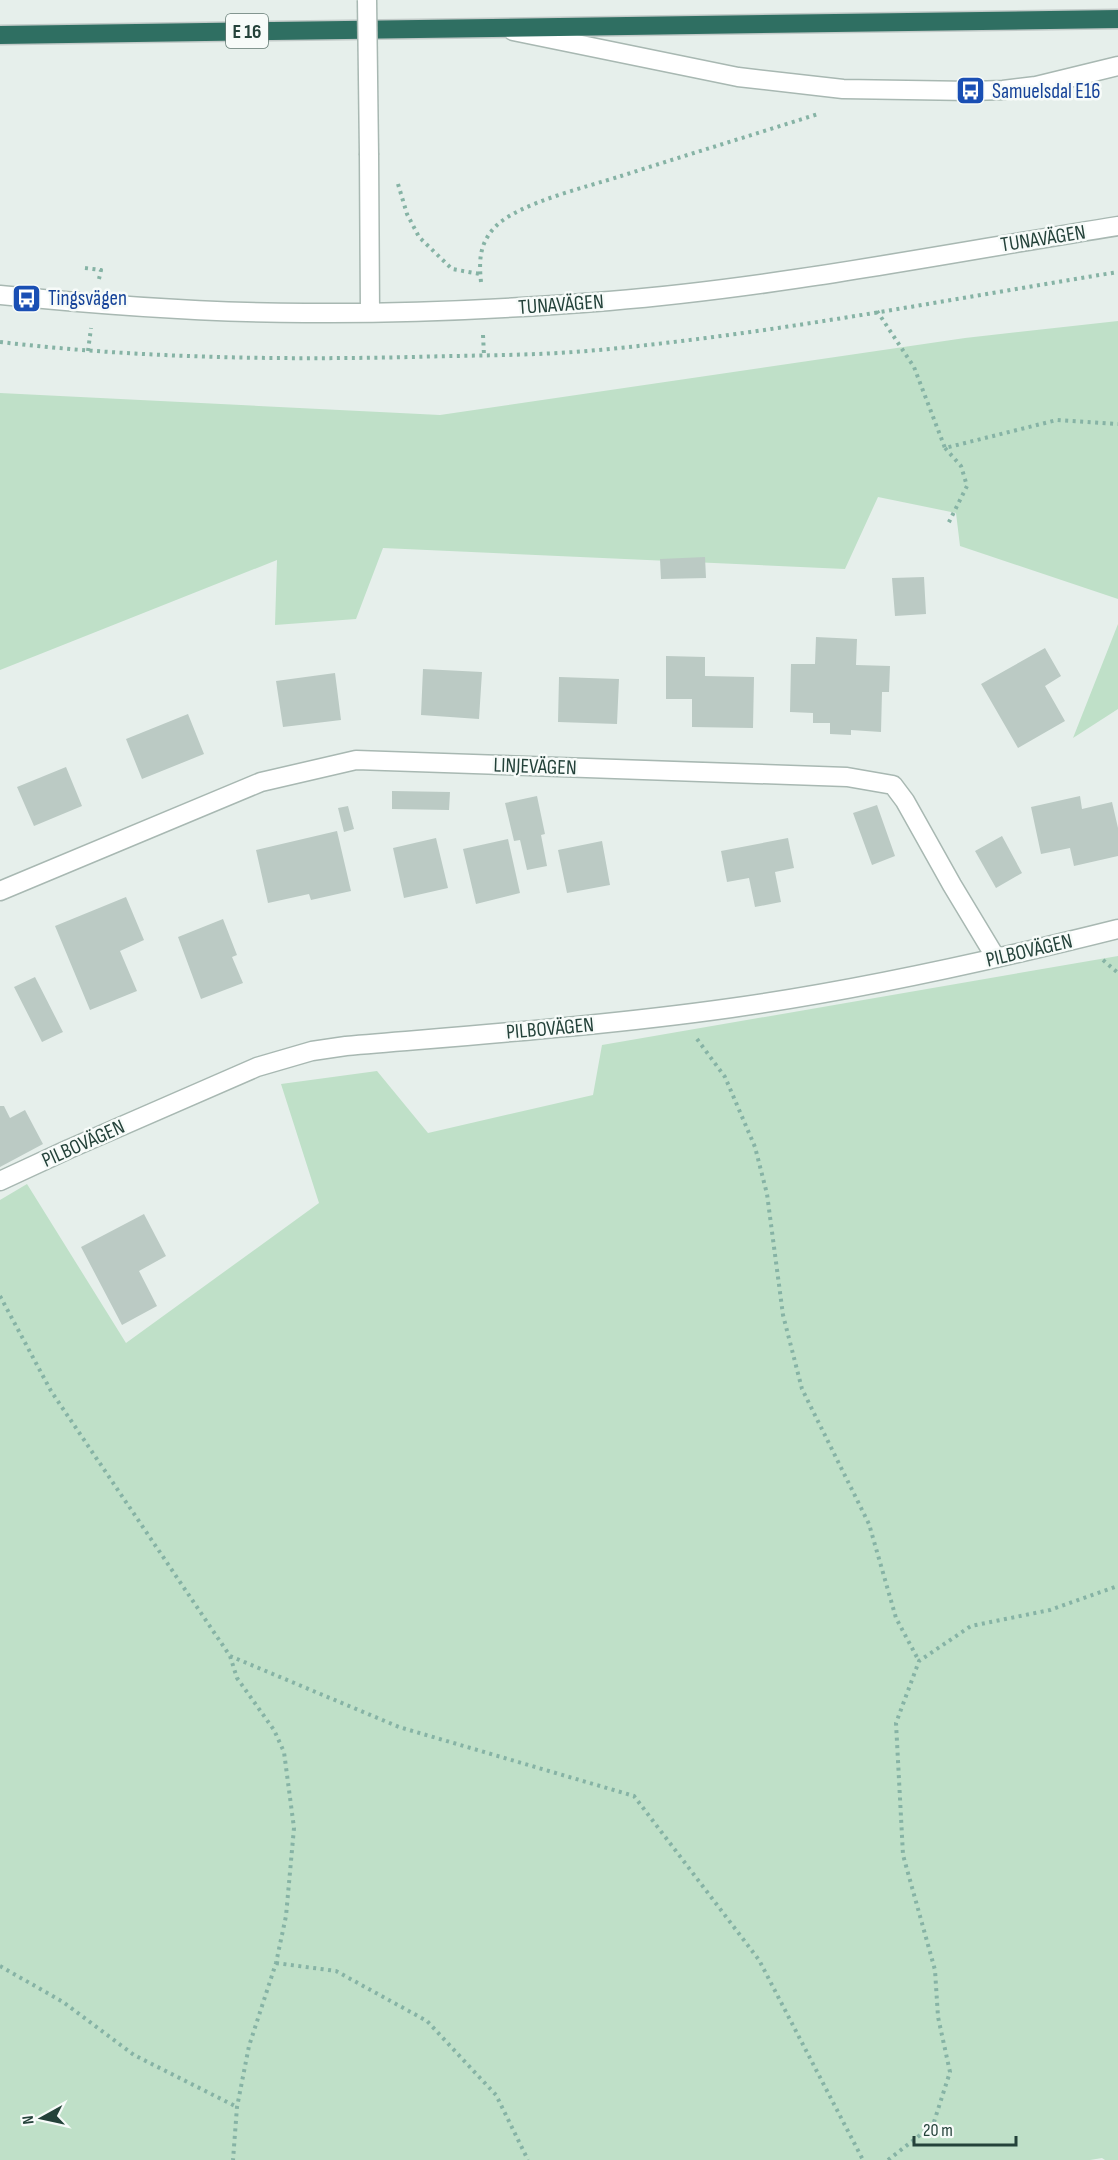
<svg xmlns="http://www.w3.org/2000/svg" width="1118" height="2160" font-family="'Sofia Sans Condensed',sans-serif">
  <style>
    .green { fill: #bfe0c8 }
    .building { fill: #bbcac4 }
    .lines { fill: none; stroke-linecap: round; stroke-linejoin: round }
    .minor-casing { stroke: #a8b8b2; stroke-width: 21 }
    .highway-casing { stroke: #c2cac8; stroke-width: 21 }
    .path { stroke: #86b3a5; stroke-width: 4; stroke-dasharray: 3 4.5; stroke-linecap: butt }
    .minor { stroke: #fff; stroke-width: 18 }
    .highway { stroke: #2f6f62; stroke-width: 18 }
    .minor-bridge-casing { stroke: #a8b8b2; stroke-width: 21; stroke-linecap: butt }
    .minor-bridge { stroke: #fff; stroke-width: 18 }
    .labels { text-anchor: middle; stroke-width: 5; stroke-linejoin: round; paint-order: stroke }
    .shield { fill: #f7fbf9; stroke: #637a73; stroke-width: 1.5 }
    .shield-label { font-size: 20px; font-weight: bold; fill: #24423a }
    .transit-label { font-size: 21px; fill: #164399; stroke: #f7fbf9; text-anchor: start }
    .street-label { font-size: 21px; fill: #24423a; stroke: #f7fbf9 }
  </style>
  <rect width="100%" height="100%" fill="#e6efeb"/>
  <path class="green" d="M 1118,321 L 1118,599 L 960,546 L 956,513 L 878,497 L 845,569 L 383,548 L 356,619 L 275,625 L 277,560 L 0,670 L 0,393 L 440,415 L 965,338 Z
    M 1118,624 L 1118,709 L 1073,738 Z
    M 1118,956 L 1118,2160 L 1105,2160 L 1102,2158 L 1090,2160 L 0,2160 L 0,1200 L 27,1184 L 126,1343 L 319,1203 L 281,1084 L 377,1071 L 428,1133 L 593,1095 L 602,1045 Z"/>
  <path class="building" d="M 705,557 L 706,578 L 661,579 L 660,559 Z
    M 924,577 L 926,614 L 895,616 L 892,578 Z
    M 816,637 L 857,639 L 856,665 L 890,666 L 889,692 L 882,692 L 881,732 L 851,730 L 851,735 L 830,734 L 830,723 L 813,723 L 813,713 L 790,712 L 791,664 L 815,664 Z
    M 1045,648 L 1061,676 L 1045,686 L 1065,721 L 1018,748 L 981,684 Z
    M 666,656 L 705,657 L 705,676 L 754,677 L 753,728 L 692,727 L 692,699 L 666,699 Z
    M 423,669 L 482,672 L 479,719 L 421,715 Z
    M 335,673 L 341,720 L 283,727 L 276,681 Z
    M 559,677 L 619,679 L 617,724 L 558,722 Z
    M 188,714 L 204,754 L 142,779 L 126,739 Z
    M 66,767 L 82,806 L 34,826 L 17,787 Z
    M 392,791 L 450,792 L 449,810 L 392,809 Z
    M 537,796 L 545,834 L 541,835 L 547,866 L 527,870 L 520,840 L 514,841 L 505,803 Z
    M 1080,796 L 1082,809 L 1112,802 L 1118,828 L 1118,856 L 1074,866 L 1070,848 L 1041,854 L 1031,807 Z
    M 877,805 L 895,856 L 872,865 L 853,813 Z
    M 348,806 L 354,829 L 344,832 L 338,808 Z
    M 337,831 L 351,891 L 311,900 L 309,894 L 268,903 L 256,850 Z
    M 1002,836 L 1022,873 L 996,888 L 975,851 Z
    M 436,838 L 448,888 L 404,898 L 393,848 Z
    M 788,838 L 794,868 L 775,872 L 781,902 L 755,907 L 749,878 L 727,882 L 721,851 Z
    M 508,839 L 520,893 L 476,904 L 463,849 Z
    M 602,841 L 610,885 L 567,893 L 558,850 Z
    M 126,897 L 144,940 L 120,951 L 137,991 L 90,1010 L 55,926 Z
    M 223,919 L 237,955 L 232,957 L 243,983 L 201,999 L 178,937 Z
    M 35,977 L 63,1032 L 42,1042 L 14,987 Z
    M 0,1106 L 4,1106 L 10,1118 L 25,1110 L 43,1144 L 0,1167 Z
    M 144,1214 L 166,1256 L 139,1271 L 157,1306 L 122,1325 L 81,1247 Z"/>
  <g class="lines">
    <defs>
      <path id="minor" d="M 513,31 L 738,77 L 843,89 L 971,91 L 1003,90 L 1036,86 L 1118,66
        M 369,155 L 370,313
        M 0,295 C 101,305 203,313 305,313 C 406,314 508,309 609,301 C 780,287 949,253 1118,226
        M 0,891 L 261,782 L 356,760 L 847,777 L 893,785 L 905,801 L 952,885 L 996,958
        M 0,1181 L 69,1149 L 257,1067 L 312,1051 L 346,1046 C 474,1035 603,1026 731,1008 C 861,990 990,961 1118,929"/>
      <path id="highway" d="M 0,35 L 1118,19"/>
    </defs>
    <use href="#minor" class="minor-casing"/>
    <use href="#highway" class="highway-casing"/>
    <path class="path" d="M 398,184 L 407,214 L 419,237 L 452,269 L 480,274
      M 85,268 L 101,270 L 99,279
      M 481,282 C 479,261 479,244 495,227 C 518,203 587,187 621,176 C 687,155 752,135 818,114
      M 877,311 L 914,367 L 945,448 L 1057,420 L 1118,424
      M 483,335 L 484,355
      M 0,342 C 137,358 274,360 412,357 C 474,355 537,356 598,350 C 772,334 945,300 1118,272
      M 88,351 L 91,328
      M 945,448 L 961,466 L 967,486 L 948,524
      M 1103,960 L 1118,973
      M 697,1039 L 725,1077 L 755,1147 L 767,1194 L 783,1315 L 802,1389 L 869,1524 L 896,1618 L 919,1661
      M 0,1296 L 51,1391 L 230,1656 L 399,1727 L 634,1796 L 759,1960 L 863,2160
      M 230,1656 L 237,1678 L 274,1730 L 284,1752 L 294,1828 L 286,1916 L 276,1963 L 249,2046 L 237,2107 L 233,2160
      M 276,1963 L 336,1971 L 427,2021 L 496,2095 L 528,2160
      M 0,1966 L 63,2002 L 134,2055 L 237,2107
      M 888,2160 L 933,2125 L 950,2072 L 938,2017 L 935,1970 L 903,1855 L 896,1723 L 919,1661 L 971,1626 L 1050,1610 L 1118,1586"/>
    <use href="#minor" class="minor"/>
    <use href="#highway" class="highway"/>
    <defs>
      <path id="minor-bridge" d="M 367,0 L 369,155"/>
    </defs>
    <use href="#minor-bridge" class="minor-bridge-casing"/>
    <use href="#minor-bridge" class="minor-bridge"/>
  </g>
  <defs>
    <symbol id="bus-square" viewBox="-11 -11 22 22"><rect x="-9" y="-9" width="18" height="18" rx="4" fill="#1a4fb4" stroke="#f7fbf9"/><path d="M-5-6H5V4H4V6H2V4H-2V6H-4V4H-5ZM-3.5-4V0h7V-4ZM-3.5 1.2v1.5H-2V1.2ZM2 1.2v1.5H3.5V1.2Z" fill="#fff"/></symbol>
  </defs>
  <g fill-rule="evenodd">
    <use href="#bus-square" x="954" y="74" width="33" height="33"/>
    <use href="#bus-square" x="10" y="282" width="33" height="33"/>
  </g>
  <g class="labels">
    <rect class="shield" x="226" y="14" width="42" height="34" rx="4.5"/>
    <g class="shield-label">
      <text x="247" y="38">E 16</text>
    </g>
    <g class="transit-label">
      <text x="992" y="98">Samuelsdal E16</text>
      <text x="48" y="305">Tingsvägen</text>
    </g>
    <g class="street-label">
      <text transform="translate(1043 238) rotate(-9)" y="7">TUNAVÄGEN</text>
      <text transform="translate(561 304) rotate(-4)" y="7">TUNAVÄGEN</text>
      <text transform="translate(535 766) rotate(2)" y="7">LINJEVÄGEN</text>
      <text transform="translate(1029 950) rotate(-13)" y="7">PILBOVÄGEN</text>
      <text transform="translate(550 1028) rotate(-5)" y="7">PILBOVÄGEN</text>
      <text transform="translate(83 1143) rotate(-24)" y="7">PILBOVÄGEN</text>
    </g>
  </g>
  <g transform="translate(42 2118) rotate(262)" stroke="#f7fbf9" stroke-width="4.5" paint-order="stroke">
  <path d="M0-4.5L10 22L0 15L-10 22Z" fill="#24423a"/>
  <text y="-9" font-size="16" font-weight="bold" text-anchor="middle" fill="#24423a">N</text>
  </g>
  <path d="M914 2136v9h102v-9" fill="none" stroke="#24423a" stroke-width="3"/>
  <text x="923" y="2136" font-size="18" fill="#24423a" stroke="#f7fbf9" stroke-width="4.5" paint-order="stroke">20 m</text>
</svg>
